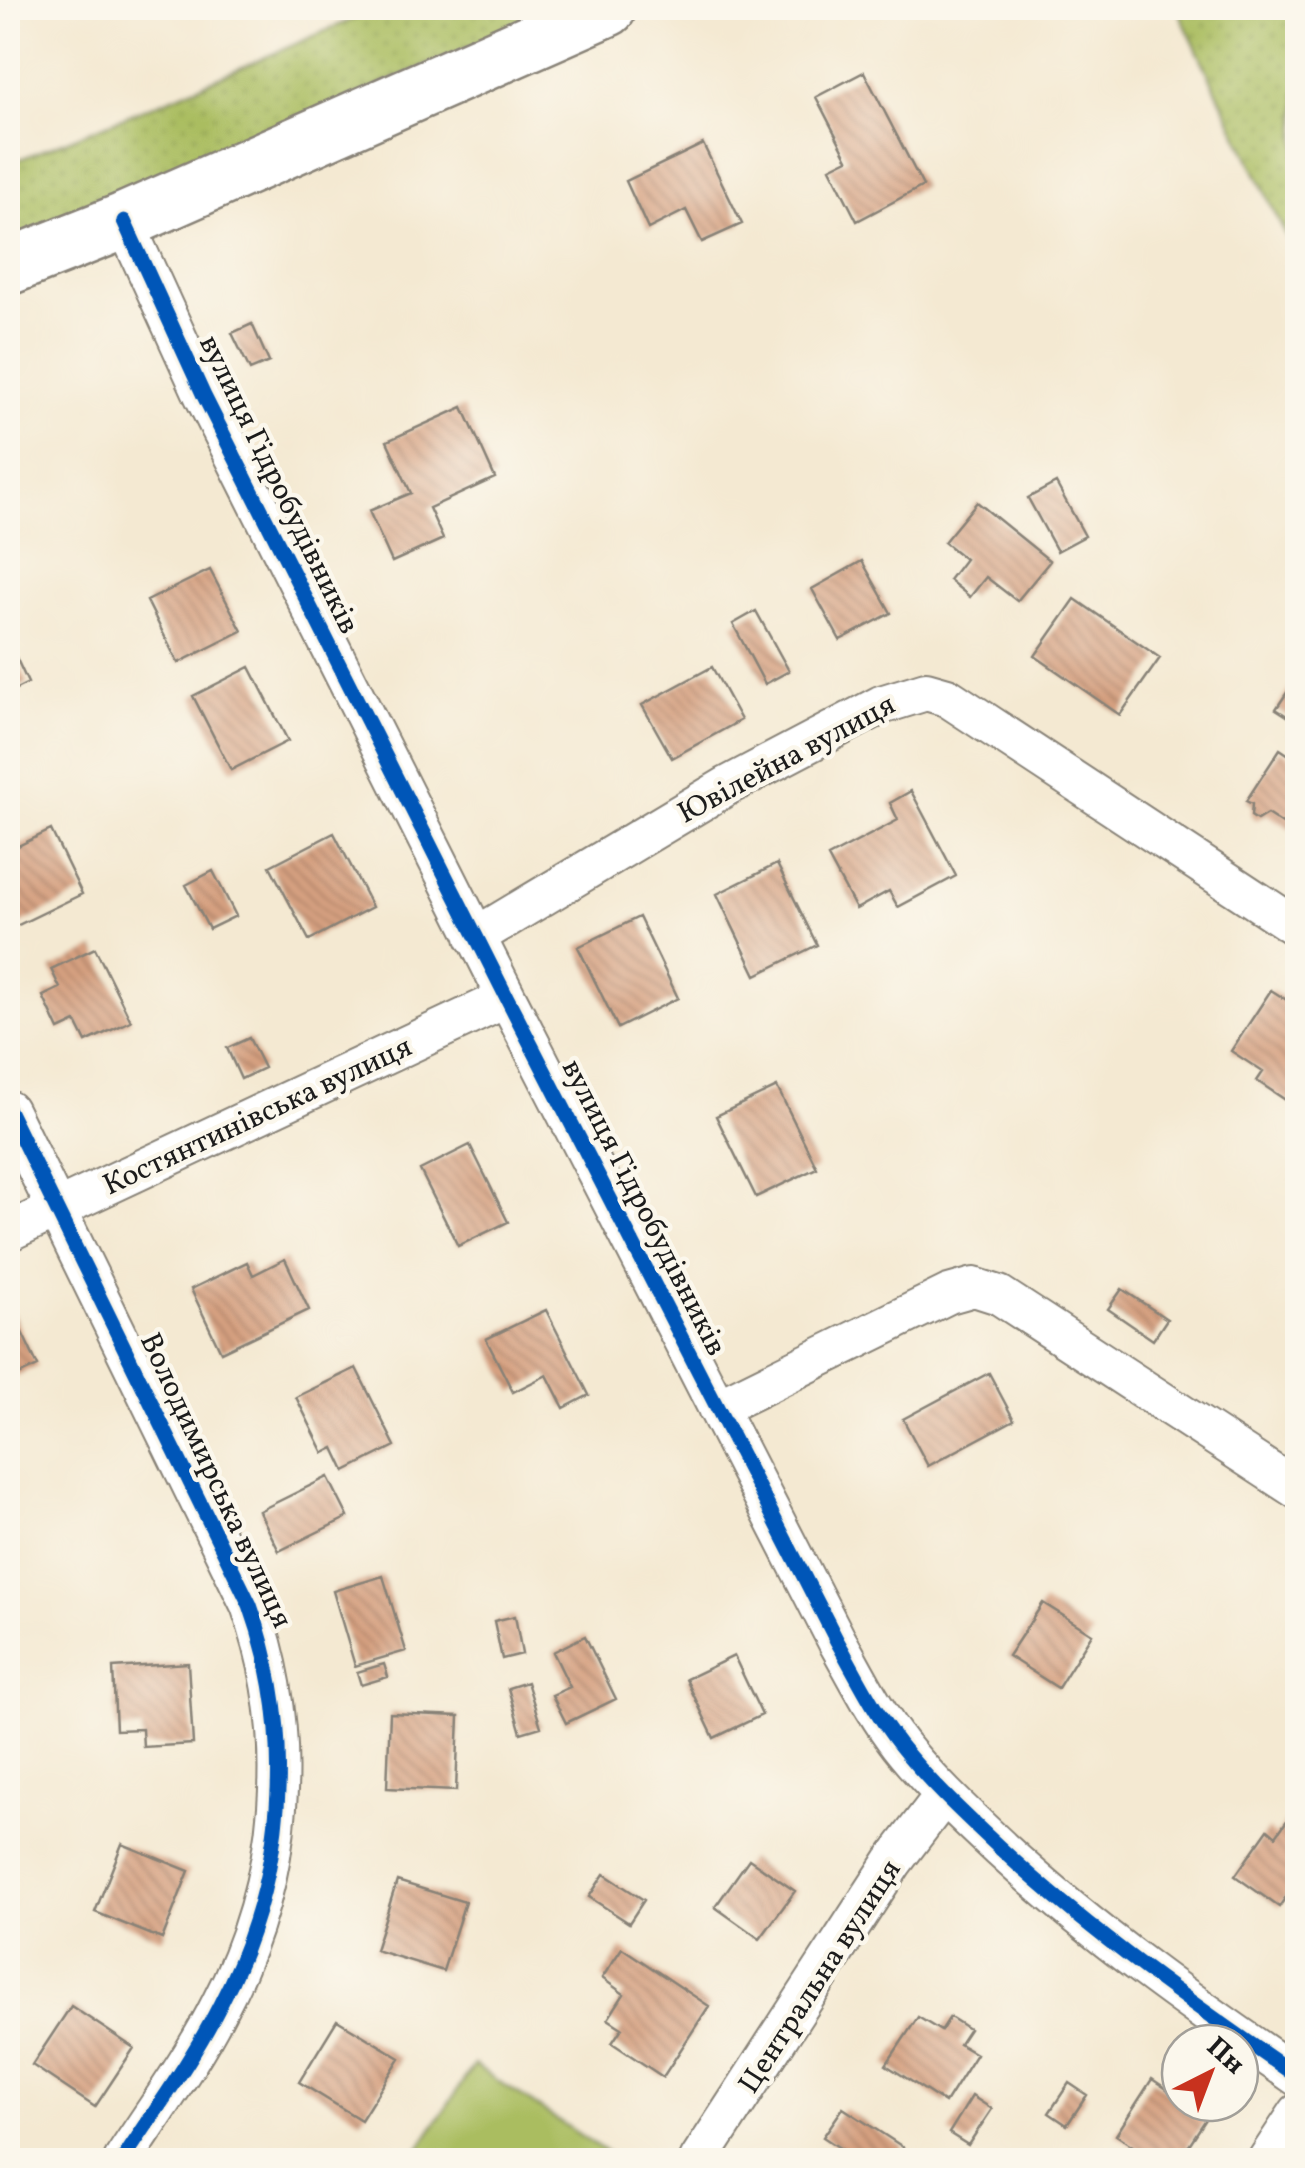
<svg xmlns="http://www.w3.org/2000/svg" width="1305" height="2168" font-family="Vollkorn,serif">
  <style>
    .grass { fill: url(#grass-dots); stroke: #636c3e; stroke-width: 2.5 }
    .park { fill: #aabd61; stroke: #636c3e; stroke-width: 2.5 }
    .building { fill: url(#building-back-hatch) }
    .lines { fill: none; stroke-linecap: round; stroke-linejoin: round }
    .street-casing { stroke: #888277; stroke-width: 42 }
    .secondary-casing { stroke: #888277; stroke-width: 60 }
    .street { stroke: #fff; stroke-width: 38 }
    .secondary { stroke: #fff; stroke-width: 55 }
    .cycleway-casing { stroke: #fbf7ec; stroke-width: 21 }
    .cycleway { stroke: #0057b8; stroke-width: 15 }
    .labels { text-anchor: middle; stroke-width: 9; stroke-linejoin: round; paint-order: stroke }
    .street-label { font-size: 30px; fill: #1c1c1c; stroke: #fbf7ec }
  </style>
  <defs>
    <pattern id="grass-dots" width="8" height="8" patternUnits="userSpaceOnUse" patternTransform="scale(2.5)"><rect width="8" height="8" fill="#aabd61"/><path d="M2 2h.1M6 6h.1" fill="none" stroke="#92a254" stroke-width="1.8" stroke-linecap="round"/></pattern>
    <pattern id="building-back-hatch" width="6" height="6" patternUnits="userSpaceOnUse" patternTransform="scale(2.5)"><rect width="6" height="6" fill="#d6a080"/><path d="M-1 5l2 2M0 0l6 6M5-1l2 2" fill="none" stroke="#ad8268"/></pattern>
  </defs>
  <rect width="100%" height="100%" fill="#fbf7ec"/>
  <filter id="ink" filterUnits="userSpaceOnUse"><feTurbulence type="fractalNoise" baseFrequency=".01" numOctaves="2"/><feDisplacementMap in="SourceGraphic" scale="20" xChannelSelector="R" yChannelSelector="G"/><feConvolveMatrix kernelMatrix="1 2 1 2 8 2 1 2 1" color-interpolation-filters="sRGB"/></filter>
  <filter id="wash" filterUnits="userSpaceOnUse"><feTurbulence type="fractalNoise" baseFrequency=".0048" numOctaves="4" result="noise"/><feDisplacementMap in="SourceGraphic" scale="40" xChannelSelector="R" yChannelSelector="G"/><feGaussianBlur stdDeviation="2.25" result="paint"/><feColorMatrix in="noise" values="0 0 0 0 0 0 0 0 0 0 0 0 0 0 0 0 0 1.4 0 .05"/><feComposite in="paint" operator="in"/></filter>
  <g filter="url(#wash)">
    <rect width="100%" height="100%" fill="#f4e9d2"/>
    <path class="grass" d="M 378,8 L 562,8 L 8,242 L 8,164 L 169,99 Z
      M 1177,8 L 1297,8 L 1297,259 Z"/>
    <path class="park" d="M 474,2065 L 618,2160 L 426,2160 L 416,2153 Z"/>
    <g id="blocks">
      <path class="building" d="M 864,72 L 923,186 L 857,221 L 830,168 L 848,159 L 816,97 Z
        M 703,144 L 742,224 L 702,242 L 686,210 L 648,229 L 626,181 Z
        M 252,324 L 269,362 L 250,370 L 232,333 Z
        M 463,407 L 495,478 L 429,508 L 443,539 L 392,562 L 369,511 L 411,493 L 387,441 Z
        M 1056,483 L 1085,536 L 1057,551 L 1028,498 Z
        M 977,502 L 1050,561 L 1017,601 L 986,577 L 970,597 L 949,580 L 965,559 L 944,542 Z
        M 862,561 L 891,613 L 840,640 L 812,589 Z
        M 210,570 L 242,631 L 178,663 L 147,601 Z
        M 1075,599 L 1160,658 L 1120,715 L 1035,656 Z
        M 756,611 L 789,671 L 765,684 L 733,624 Z
        M 8,640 L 28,683 L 8,693 Z
        M 250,667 L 288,741 L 231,770 L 193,696 Z
        M 712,667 L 741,720 L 672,758 L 642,705 Z
        M 1298,676 L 1298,723 L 1276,709 Z
        M 1280,749 L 1298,761 L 1298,834 L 1267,814 L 1257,820 L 1251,816 L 1252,804 L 1246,801 Z
        M 911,791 L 956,876 L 898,907 L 889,891 L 856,909 L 828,857 L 898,820 L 890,803 Z
        M 51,830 L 82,894 L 16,926 L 8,909 L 8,851 Z
        M 334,833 L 372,907 L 309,940 L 270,866 Z
        M 777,864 L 817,945 L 756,975 L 717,894 Z
        M 213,871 L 236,916 L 209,929 L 186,885 Z
        M 639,917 L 678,998 L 618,1028 L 578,947 Z
        M 95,948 L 131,1021 L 86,1042 L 76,1022 L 59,1030 L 43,996 L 60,988 L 51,969 Z
        M 1271,990 L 1293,1004 L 1298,997 L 1298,1098 L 1293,1105 L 1257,1081 L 1263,1072 L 1231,1051 Z
        M 249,1038 L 264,1068 L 241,1079 L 227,1048 Z
        M 777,1087 L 817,1168 L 756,1197 L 716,1116 Z
        M 470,1145 L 508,1222 L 458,1246 L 420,1170 Z
        M 285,1259 L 309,1310 L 221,1352 L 191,1289 L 247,1262 L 253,1275 Z
        M 1122,1289 L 1167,1319 L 1153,1340 L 1108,1309 Z
        M 8,1303 L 38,1366 L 8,1380 Z
        M 546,1310 L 589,1395 L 564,1408 L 547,1375 L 513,1392 L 486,1339 Z
        M 356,1368 L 395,1446 L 345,1471 L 334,1448 L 324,1453 L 296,1397 Z
        M 989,1373 L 1014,1420 L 928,1466 L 903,1419 Z
        M 328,1477 L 348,1517 L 279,1551 L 259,1511 Z
        M 383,1576 L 406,1651 L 355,1666 L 333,1591 Z
        M 1043,1603 L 1092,1634 L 1058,1688 L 1008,1656 Z
        M 515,1616 L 522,1654 L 502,1659 L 494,1621 Z
        M 585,1636 L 616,1699 L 566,1723 L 552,1695 L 570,1687 L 553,1652 Z
        M 734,1656 L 762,1715 L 714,1738 L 686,1679 Z
        M 188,1663 L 193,1744 L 143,1747 L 142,1729 L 116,1730 L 113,1668 Z
        M 384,1664 L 388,1677 L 361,1685 L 357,1672 Z
        M 527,1682 L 541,1727 L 521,1733 L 508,1688 Z
        M 390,1713 L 459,1716 L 456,1791 L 387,1788 Z
        M 1298,1805 L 1298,1900 L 1288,1894 L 1279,1907 L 1235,1876 L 1268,1829 L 1276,1836 Z
        M 122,1844 L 189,1871 L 162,1939 L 95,1912 Z
        M 749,1859 L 795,1891 L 760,1939 L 715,1907 Z
        M 604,1874 L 644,1900 L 629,1923 L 589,1897 Z
        M 397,1881 L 465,1902 L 443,1971 L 375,1950 Z
        M 622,1948 L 709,2006 L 663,2077 L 612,2043 L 622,2028 L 608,2019 L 624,1994 L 602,1978 Z
        M 71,2006 L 134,2048 L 95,2107 L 32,2065 Z
        M 918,2017 L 941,2031 L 950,2017 L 969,2029 L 959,2044 L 976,2054 L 945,2103 L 886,2065 Z
        M 337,2020 L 400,2058 L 361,2120 L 299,2082 Z
        M 1152,2079 L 1180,2098 L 1180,2103 L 1188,2103 L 1208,2116 L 1179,2160 L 1154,2160 L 1116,2135 Z
        M 1069,2083 L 1087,2095 L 1067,2125 L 1049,2113 Z
        M 972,2096 L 992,2109 L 968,2145 L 949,2133 Z
        M 843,2108 L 903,2147 L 894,2160 L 849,2160 L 852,2156 L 823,2137 Z"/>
    </g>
  </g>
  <g filter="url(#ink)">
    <use href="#blocks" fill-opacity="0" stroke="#888277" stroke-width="2.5"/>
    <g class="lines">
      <defs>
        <path id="street" d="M 124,221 L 204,396 L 507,998 L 837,1641 C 857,1676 875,1713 900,1745 C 930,1783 966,1816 1001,1849 C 1093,1934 1195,2006 1298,2077
          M 475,937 L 727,786 L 881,705 L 926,691 L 947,697 L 982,720 L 1298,928
          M 8,1110 L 250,1605 C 297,1736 285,1881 220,2005 C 193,2059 156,2109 123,2160
          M 8,1232 L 507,998
          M 717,1408 L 949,1294 L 974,1287 L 999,1295 L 1298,1490
          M 699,2160 L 893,1862 L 944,1795
          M 1267,2160 L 1298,2113"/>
        <path id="secondary" d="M 8,267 L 124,221 L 608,8"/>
      </defs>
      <use href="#street" class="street-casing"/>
      <use href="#secondary" class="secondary-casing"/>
      <use href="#street" class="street"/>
      <use href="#secondary" class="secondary"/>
      <defs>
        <path id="cycleway" d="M 124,221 L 204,396 L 507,998 L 837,1641 C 857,1676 875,1713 900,1745 C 930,1783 966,1816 1001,1849 C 1093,1934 1195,2006 1298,2077
          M 8,1110 L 250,1605 C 297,1736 285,1881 220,2005 C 193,2059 156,2109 123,2160"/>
      </defs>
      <use href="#cycleway" class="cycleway-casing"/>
      <use href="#cycleway" class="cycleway"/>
    </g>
  </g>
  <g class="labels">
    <g class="street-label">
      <text transform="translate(280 484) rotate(64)" y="10">вулиця Гідробудівників</text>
      <text transform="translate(786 758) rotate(-28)" y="10">Ювілейна вулиця</text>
      <text transform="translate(257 1115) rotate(-25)" y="10">Костянтинівська вулиця</text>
      <text transform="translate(645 1207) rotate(63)" y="10">вулиця Гідробудівників</text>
      <text transform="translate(217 1480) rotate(65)" y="10">Володимирська вулиця</text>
      <text transform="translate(819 1976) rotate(-57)" y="10">Центральна вулиця</text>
    </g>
  </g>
  <rect width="1305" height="2168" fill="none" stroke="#fbf7ec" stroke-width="40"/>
  <g transform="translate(1210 2073) rotate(42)"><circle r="48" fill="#fbf7ec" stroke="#a29f99" stroke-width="2.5"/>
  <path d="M0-8L18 38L0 25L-18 38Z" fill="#c8321e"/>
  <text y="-15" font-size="28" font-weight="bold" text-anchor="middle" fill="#1c1c1c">Пн</text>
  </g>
</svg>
